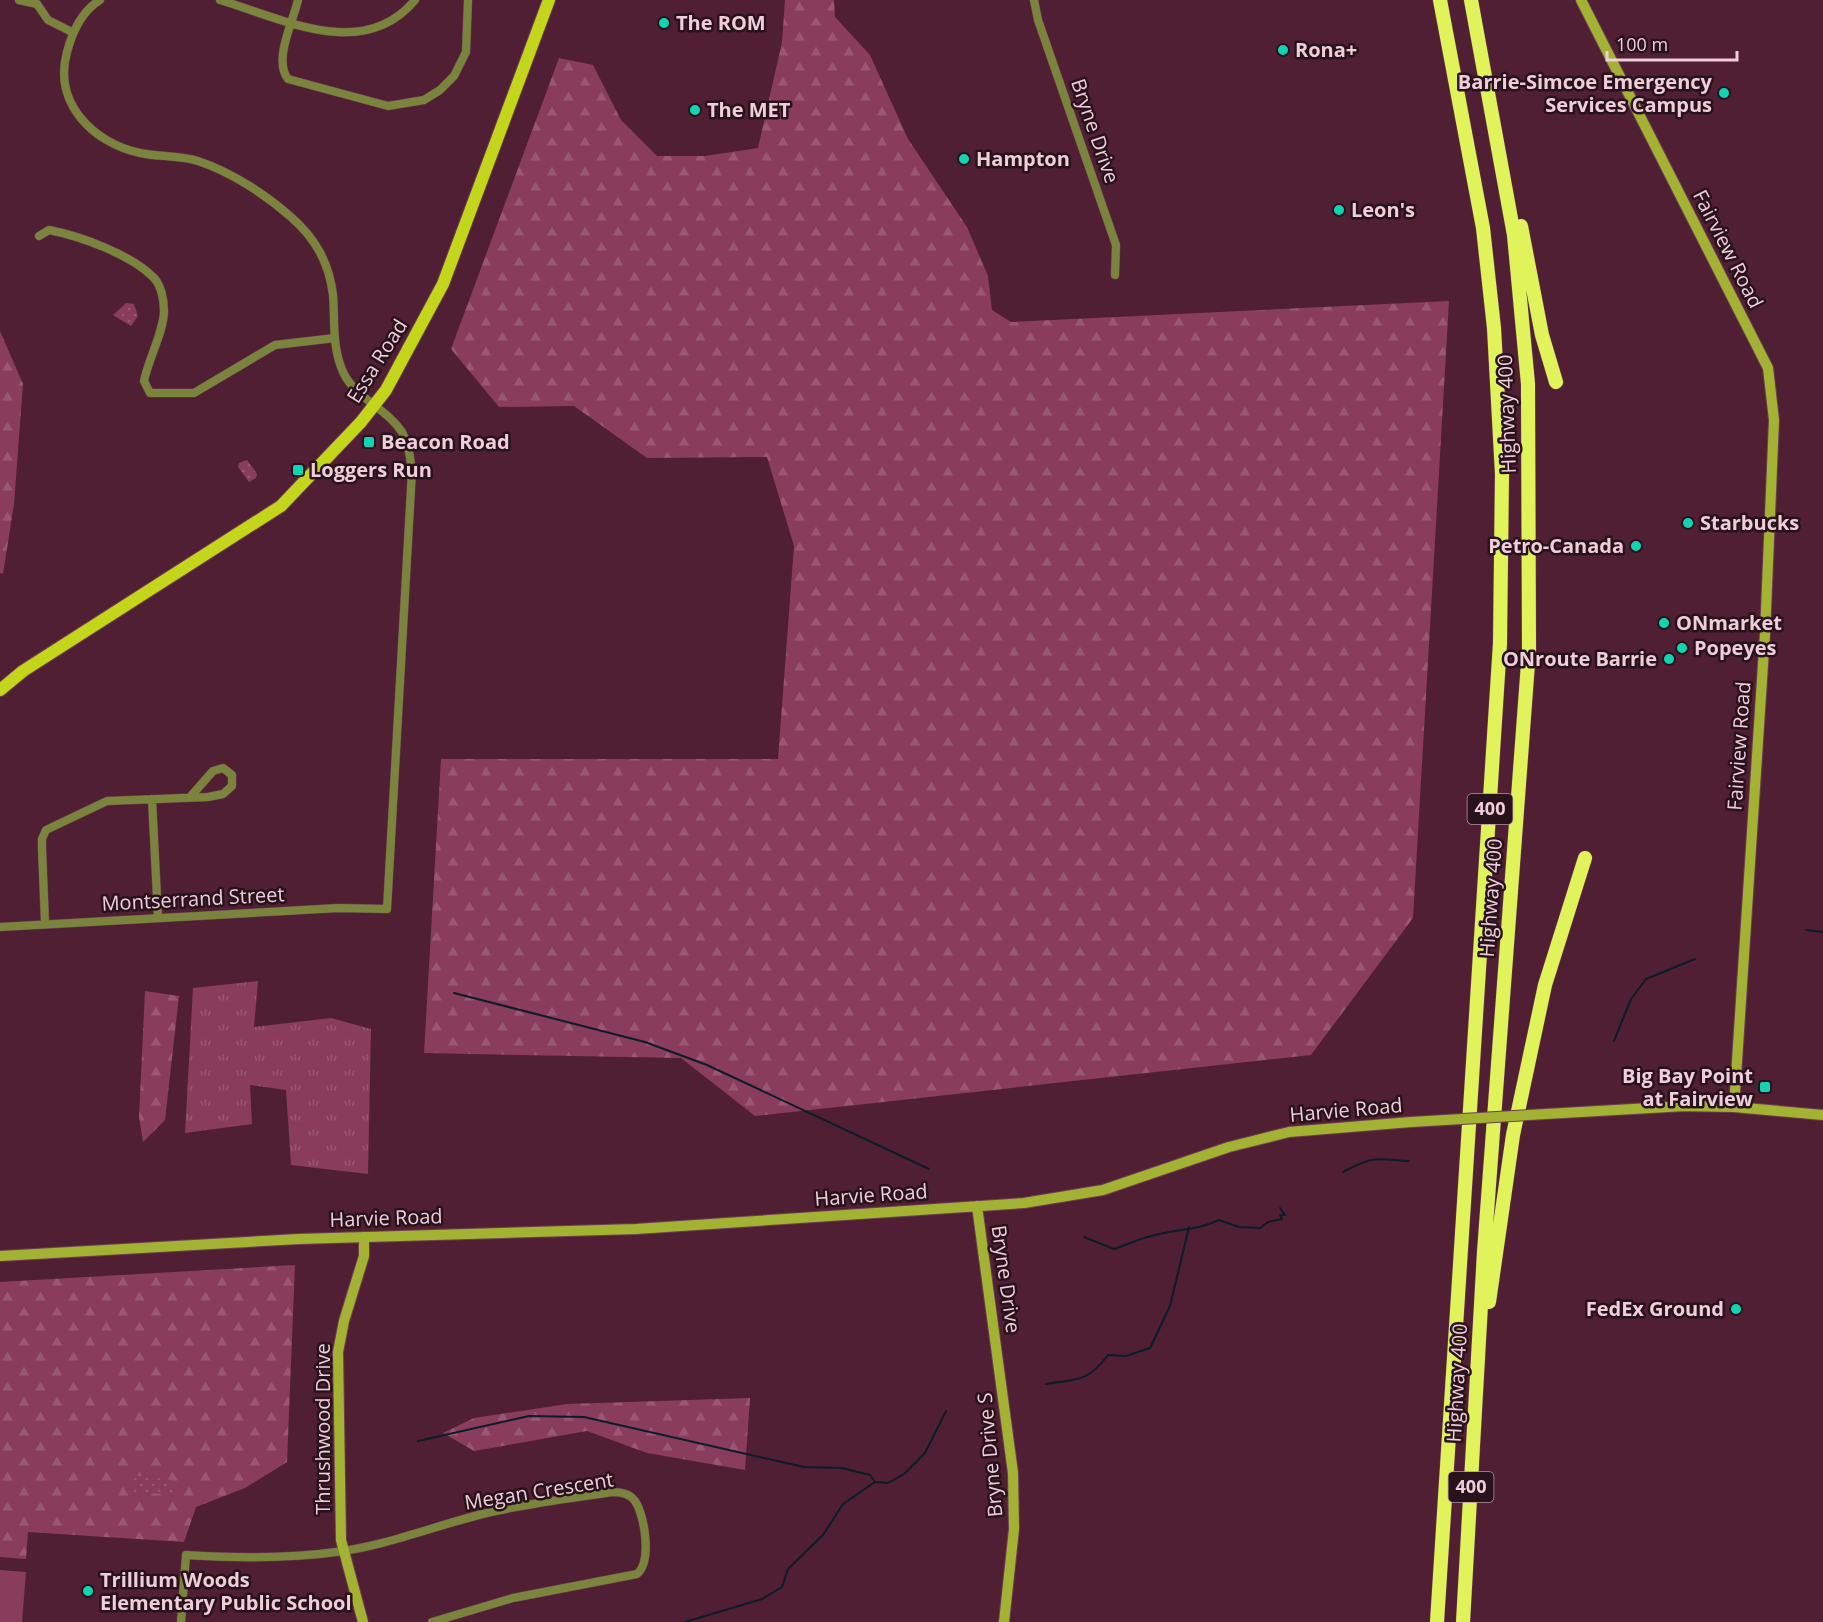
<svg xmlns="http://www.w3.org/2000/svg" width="1823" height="1622" font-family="'Open Sans',sans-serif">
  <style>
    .grass { fill: url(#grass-tufts) }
    .forest { fill: url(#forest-firs) }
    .park { fill: url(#park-dots) }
    .pitch { fill: #893c5c }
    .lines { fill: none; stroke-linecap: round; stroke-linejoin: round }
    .stream { stroke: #0b1d27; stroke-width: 2 }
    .street-casing { stroke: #6d3e52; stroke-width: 9 }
    .secondary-casing { stroke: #6d3e52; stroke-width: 12 }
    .primary-casing { stroke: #6d3e52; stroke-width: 14 }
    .highway-casing { stroke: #6d3e52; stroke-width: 15 }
    .street { stroke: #7a843c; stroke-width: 8 }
    .secondary { stroke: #a3b233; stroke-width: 10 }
    .primary { stroke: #c3d61c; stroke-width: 12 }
    .highway { stroke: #e0f35b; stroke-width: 14 }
    .secondary-bridge-casing { stroke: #6d3e52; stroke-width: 12; stroke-linecap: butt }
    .secondary-bridge { stroke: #a3b233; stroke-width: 10 }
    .poi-dot { fill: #10d5b4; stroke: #28121b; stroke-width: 2 }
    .labels { text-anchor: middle; stroke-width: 5; stroke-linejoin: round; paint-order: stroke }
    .shield { fill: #28121b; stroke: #b396a0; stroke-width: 1.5 }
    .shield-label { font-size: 18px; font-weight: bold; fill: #efced9 }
    .poi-label { font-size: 20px; font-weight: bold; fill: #efced9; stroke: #28121b; text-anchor: start }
    .street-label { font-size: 20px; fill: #efced9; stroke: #28121b }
  </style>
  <defs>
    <pattern id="grass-tufts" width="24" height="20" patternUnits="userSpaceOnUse" patternTransform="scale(1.5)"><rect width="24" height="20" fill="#893c5c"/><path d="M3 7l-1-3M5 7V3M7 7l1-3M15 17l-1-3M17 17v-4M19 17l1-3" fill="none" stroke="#9a5773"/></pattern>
    <pattern id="forest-firs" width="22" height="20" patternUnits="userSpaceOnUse" patternTransform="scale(1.5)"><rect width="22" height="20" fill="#893c5c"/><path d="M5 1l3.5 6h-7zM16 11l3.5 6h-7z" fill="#9a5773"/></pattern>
    <pattern id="park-dots" width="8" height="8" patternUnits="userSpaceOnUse" patternTransform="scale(1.5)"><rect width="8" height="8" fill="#893c5c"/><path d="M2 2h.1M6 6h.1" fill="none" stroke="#9a5773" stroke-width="1.8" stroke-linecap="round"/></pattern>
  </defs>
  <rect width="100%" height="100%" fill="#501f34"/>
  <path class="grass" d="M 258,981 L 254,1027 L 331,1018 L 371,1029 L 368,1174 L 291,1165 L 286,1090 L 250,1085 L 252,1124 L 185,1133 L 193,988 Z"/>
  <path class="forest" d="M 785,0 L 834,0 L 835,17 L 870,55 L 908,139 L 967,227 L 988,276 L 992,310 L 1011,322 L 1449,301 L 1413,918 L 1311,1055 L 755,1116 L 681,1058 L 424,1053 L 441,759 L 778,759 L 794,546 L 767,457 L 647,458 L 574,406 L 499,407 L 451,349 L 559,58 L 593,65 L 621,120 L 657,156 L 705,156 L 758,148 L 782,42 Z
    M 0,331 L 23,384 L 14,504 L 3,574 L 0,573 Z
    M 145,991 L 179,996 L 165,1120 L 143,1142 L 139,1117 Z
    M 295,1265 L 287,1462 L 245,1488 L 196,1507 L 184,1542 L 28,1532 L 26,1559 L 0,1557 L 0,1282 Z
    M 750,1398 L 745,1470 L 647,1453 L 587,1431 L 474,1451 L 443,1433 L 474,1418 L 567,1404 Z"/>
  <path class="park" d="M 126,303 L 134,304 L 138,316 L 131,326 L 113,315 Z
    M 247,460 L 257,474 L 256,478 L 249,482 L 238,467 L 239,463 Z
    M 134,1475 L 173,1480 L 173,1494 L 134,1493 Z"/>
  <path class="pitch" d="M 0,1570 L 26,1572 L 22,1622 L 0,1622 Z"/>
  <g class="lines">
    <path class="stream" d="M 1806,930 L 1823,932
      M 454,993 L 645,1042 L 707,1065 L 929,1169
      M 1614,1041 L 1631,999 L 1646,979 L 1695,959
      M 1343,1172 C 1375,1155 1375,1159 1409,1161
      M 1084,1237 L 1114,1249 C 1128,1244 1141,1238 1155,1235 C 1178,1229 1198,1230 1219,1220 L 1239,1227 L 1260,1228 L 1268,1222 L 1282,1219 L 1280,1215 L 1285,1215 L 1280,1208
      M 1046,1384 C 1076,1379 1087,1383 1108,1355 L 1126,1356 L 1150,1348 L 1170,1306 L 1189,1227
      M 418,1441 L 529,1416 L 584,1417 L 804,1467 L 842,1468 L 870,1475 L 875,1482
      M 685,1622 L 762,1599 L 782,1587 L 788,1569 L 823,1535 L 843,1504 L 875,1482 L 888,1483 L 904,1474 L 925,1453 L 946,1411"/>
    <defs>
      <path id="street" d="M 19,0 L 37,4
        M 220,0 C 283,19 364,62 415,0
        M 298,0 C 293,22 273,60 288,79 L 388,106 L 424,100 L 440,90 L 454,76 L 466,52 L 468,0
        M 1034,0 L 1038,20 L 1116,245 L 1115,275
        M 37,4 L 48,20 L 72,32
        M 39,236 L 49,230 C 80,236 130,254 153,277 C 161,284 164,300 164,311 C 164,331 148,360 144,381 L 150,393 L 194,393 L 275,345 L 335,338
        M 152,799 L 158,917
        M 45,923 L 42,848 L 42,839 L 46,830 L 107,801 L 208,797 L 223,794 L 232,786 L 232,775 L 223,768 L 213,771 L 191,796
        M 0,927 L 339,908 L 387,909 L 412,471 C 410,458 409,444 402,432 C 386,407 351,397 341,367 C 332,343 335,319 333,295 C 329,262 315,238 291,217 C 265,194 231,172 198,161 C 180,155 158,157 140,153 C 93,143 53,103 67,52 C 72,33 82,11 100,0
        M 181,1622 L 186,1555 C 235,1558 287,1559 336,1552 C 390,1545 439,1524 491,1512 C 531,1503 573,1498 613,1492 C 621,1492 630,1494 635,1501 C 645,1516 652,1562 637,1574 L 513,1598 L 432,1622"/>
      <path id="secondary" d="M 1581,0 L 1768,368 L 1774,420 L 1765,634 L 1734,1107
        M 1546,1114 L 1685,1106 L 1734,1107 L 1823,1115
        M 977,1206 L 1013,1473 L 1014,1529 L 1004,1622
        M 0,1256 L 299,1239 L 636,1229 L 1024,1203 L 1103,1190 L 1229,1147 L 1289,1132 L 1411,1122
        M 363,1622 L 341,1540 L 338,1352 L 344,1321 L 364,1256 L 364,1237"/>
      <path id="primary" d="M 0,690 L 23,671 L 281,506 L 361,422 L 386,390 L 443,284 L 549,0"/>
      <path id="highway" d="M 1521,226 L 1542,335 L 1556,382
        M 1489,1302 L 1513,1135 L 1545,985 L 1585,858
        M 1437,1622 L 1500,643 L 1502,474 L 1494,328 L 1483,228 L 1440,0
        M 1463,1622 L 1484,1252 L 1529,650 L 1528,384 L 1514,235 L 1471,0"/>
    </defs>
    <use href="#street" class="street-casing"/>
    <use href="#secondary" class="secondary-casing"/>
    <use href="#primary" class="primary-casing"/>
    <use href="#highway" class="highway-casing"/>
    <use href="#street" class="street"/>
    <use href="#secondary" class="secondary"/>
    <use href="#primary" class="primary"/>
    <use href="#highway" class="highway"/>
    <defs>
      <path id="secondary-bridge" d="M 1411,1122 L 1546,1114"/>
    </defs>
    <use href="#secondary-bridge" class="secondary-bridge-casing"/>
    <use href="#secondary-bridge" class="secondary-bridge"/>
  </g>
  <g class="poi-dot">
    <circle cx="664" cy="23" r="6"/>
    <circle cx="1283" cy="50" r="6"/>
    <circle cx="1724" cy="93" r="6"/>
    <circle cx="695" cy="110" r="6"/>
    <circle cx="964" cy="159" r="6"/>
    <circle cx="1339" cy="210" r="6"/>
    <rect x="363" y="436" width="12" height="12" rx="3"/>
    <rect x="292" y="464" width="12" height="12" rx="3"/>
    <circle cx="1688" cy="523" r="6"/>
    <circle cx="1636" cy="546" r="6"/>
    <circle cx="1664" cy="623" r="6"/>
    <circle cx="1682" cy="648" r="6"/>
    <circle cx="1669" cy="659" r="6"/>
    <rect x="1759" y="1081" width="12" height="12" rx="3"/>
    <circle cx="1736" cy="1309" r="6"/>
    <circle cx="88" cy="1591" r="6"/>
  </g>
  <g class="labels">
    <g class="shield">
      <rect x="1467.5" y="794" width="45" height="30" rx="4.5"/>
      <rect x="1448.5" y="1472" width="45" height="30" rx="4.5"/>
    </g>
    <g class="shield-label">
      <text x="1490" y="815">400</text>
      <text x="1471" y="1493">400</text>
    </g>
    <g class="poi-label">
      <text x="676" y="30">The ROM</text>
      <text x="1295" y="57">Rona+</text>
      <text x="1712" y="89" text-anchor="end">Barrie-Simcoe Emergency<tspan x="1712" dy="23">Services Campus</tspan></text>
      <text x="707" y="117">The MET</text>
      <text x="976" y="166">Hampton</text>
      <text x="1351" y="217">Leon's</text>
      <text x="381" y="449">Beacon Road</text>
      <text x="310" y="477">Loggers Run</text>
      <text x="1700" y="530">Starbucks</text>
      <text x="1624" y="553" text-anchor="end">Petro-Canada</text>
      <text x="1676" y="630">ONmarket</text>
      <text x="1694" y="655">Popeyes</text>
      <text x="1657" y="666" text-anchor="end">ONroute Barrie</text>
      <text x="1753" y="1083" text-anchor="end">Big Bay Point<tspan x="1753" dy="23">at Fairview</tspan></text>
      <text x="1724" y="1316" text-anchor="end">FedEx Ground</text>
      <text x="100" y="1587">Trillium Woods<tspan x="100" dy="23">Elementary Public School</tspan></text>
    </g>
    <g class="street-label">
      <text transform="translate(1095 131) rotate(71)" y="7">Bryne Drive</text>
      <text transform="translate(1728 249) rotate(63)" y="7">Fairview Road</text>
      <text transform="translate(377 361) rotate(-58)" y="7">Essa Road</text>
      <text transform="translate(1507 414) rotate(-92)" y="7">Highway 400</text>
      <text transform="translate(1739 746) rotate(-86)" y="7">Fairview Road</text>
      <text transform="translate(1491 898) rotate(-86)" y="7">Highway 400</text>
      <text transform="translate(193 899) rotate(-3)" y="7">Montserrand Street</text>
      <text transform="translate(1346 1110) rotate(-5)" y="7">Harvie Road</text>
      <text transform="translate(871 1195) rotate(-4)" y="7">Harvie Road</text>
      <text transform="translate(386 1218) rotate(-2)" y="7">Harvie Road</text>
      <text transform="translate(1006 1279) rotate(82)" y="7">Bryne Drive</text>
      <text transform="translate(1457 1383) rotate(-87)" y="7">Highway 400</text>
      <text transform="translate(323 1429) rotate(-90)" y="7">Thrushwood Drive</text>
      <text transform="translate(990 1455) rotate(-95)" y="7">Bryne Drive S</text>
      <text transform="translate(539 1491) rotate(-9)" y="7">Megan Crescent</text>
    </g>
  </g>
  <path d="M1607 51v9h130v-9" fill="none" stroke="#efced9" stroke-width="3"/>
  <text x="1616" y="51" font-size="18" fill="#efced9" stroke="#28121b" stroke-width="4.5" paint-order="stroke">100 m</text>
</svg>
